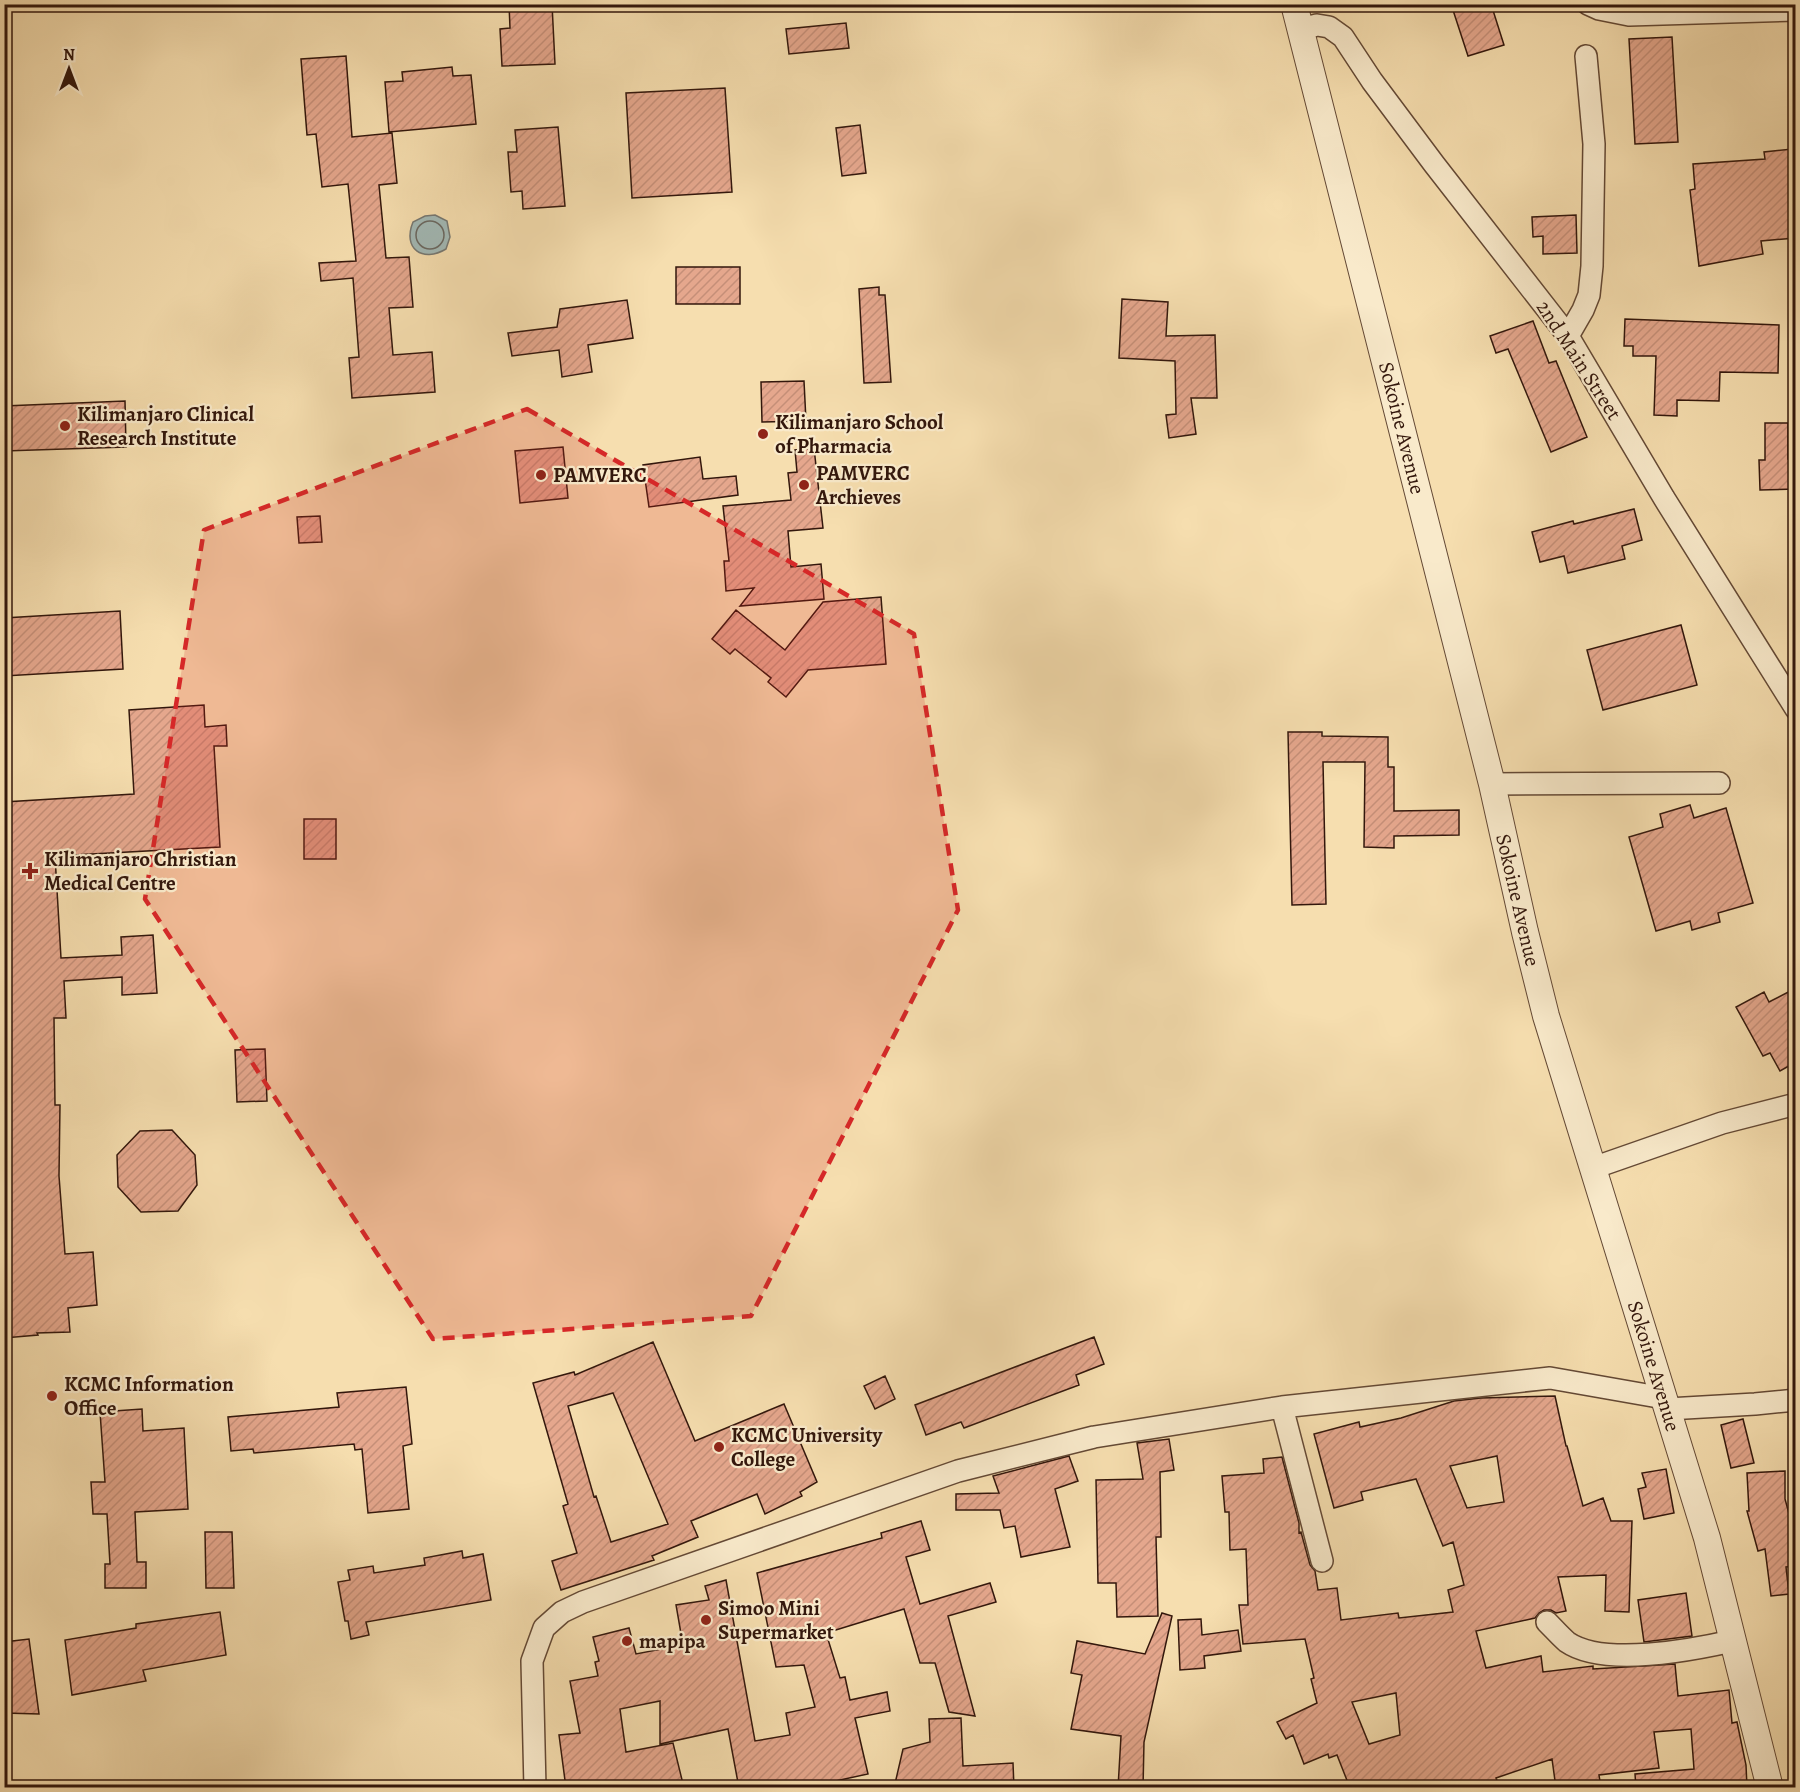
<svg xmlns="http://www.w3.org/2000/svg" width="1800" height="1792" font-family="Alegreya,serif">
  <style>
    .water { fill: #a2b9b6; stroke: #767872; stroke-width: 1.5 }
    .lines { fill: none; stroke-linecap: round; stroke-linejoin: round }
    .shore { stroke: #6a6861; stroke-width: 1.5 }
    .building { fill: url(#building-hatch); stroke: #33170c; stroke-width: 1.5; fill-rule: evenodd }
    .minor-casing { stroke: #644935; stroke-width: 24 }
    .tertiary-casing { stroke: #644935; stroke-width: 28 }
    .minor { stroke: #f9eacb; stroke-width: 21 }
    .tertiary { stroke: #f9eacb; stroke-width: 26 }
    .marked { fill: #d62828; fill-opacity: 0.2; stroke: #d62828; stroke-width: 4.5; stroke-dasharray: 12 8; stroke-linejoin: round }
    .poi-dot { fill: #8f2418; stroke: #f9eacb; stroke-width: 2 }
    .labels { text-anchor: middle; stroke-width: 4.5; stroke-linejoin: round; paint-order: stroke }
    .street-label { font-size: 21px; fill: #33170c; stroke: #f9eacb }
    .poi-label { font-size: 21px; font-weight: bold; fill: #33170c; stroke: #f9eacb; text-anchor: start }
  </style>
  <defs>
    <pattern id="building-hatch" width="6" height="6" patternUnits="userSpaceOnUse" patternTransform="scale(1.5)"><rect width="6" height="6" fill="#e5a78d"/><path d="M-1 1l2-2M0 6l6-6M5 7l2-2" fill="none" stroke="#c58f78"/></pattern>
  </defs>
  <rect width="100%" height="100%" fill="#f6deaf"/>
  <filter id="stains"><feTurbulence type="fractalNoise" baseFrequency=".00333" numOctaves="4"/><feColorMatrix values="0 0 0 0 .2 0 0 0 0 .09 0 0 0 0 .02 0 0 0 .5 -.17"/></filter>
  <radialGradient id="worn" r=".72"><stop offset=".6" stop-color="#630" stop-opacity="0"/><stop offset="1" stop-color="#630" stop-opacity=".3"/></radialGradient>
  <path class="water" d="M 435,215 L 447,221 L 450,237 L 446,249 C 423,263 402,249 413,222 L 425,216 Z"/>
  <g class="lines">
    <path class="shore" d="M416 235a14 14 0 1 1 28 0a14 14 0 1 1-28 0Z"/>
  </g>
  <path class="building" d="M 509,4 L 552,4 L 555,64 L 502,66 L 500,29 L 510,28 Z
    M 1451,4 L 1491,4 L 1504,45 L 1468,56 Z
    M 846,23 L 849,48 L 789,54 L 786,29 Z
    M 1672,37 L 1678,142 L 1635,144 L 1629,39 Z
    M 346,56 L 352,137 L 392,133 L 397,183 L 379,185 L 386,258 L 409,257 L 413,307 L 389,308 L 393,355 L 432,352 L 435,392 L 352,398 L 349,358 L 359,357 L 353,278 L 321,281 L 319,263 L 356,261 L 348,184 L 322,187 L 316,134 L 307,135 L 301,59 Z
    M 452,67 L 453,76 L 471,75 L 476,124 L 389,132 L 385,82 L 403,81 L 402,72 Z
    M 725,88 L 732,192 L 632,198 L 626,93 Z
    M 860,125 L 866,173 L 842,176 L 836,128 Z
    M 558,127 L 565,206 L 523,209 L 522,191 L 511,192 L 508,152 L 517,152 L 515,130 Z
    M 1792,149 L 1796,185 L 1796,238 L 1761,241 L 1763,254 L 1699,266 L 1690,190 L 1695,189 L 1693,164 L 1765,159 L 1764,152 Z
    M 1576,215 L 1577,253 L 1543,254 L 1543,236 L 1533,237 L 1532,217 Z
    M 676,267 L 740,267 L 740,304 L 676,304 Z
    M 879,287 L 879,295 L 885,295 L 891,382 L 864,383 L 859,289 Z
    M 1122,299 L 1168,302 L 1166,336 L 1215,335 L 1217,398 L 1191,398 L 1196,434 L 1169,438 L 1166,415 L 1176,414 L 1175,361 L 1119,358 Z
    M 627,300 L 633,338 L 588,345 L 592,372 L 562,377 L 559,350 L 512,356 L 508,333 L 557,327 L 560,309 Z
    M 1625,319 L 1779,325 L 1778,373 L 1720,372 L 1719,401 L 1677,400 L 1677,416 L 1654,415 L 1656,356 L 1633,356 L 1633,346 L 1624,346 Z
    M 1533,321 L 1549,363 L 1556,361 L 1587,437 L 1551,452 L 1508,349 L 1496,353 L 1490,336 Z
    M 804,381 L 806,421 L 762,422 L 761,382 Z
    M 125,401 L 126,447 L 4,451 L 4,406 Z
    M 1765,423 L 1788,423 L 1788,459 L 1796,459 L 1796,489 L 1760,490 L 1759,460 L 1765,460 Z
    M 563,447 L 568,498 L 520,503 L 515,451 Z
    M 814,448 L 823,528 L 788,531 L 791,567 L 821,564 L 824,599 L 740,606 L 754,588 L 726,591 L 724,561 L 729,561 L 723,506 L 791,500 L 788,473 L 797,472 L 795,450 Z
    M 700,457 L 703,479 L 736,476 L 738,495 L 649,507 L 643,465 Z
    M 1634,509 L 1642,540 L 1622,546 L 1625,559 L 1568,573 L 1564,556 L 1540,562 L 1532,532 L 1573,521 L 1574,524 Z
    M 320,516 L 322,542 L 299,543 L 297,517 Z
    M 881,597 L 886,664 L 808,670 L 786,697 L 768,682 L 771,678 L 735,649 L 730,654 L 712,639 L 736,610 L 785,650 L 823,602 Z
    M 120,611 L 123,669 L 4,676 L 4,618 Z
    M 1681,625 L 1697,685 L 1603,710 L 1587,650 Z
    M 204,705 L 205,727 L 226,725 L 227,746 L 214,746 L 220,847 L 55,856 L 61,958 L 122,955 L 121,937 L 153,935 L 157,993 L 122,995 L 122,977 L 64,981 L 66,1018 L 54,1018 L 55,1105 L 60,1105 L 59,1176 L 65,1254 L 93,1252 L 97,1305 L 68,1308 L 70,1332 L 37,1333 L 38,1335 L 4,1338 L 4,802 L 134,794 L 129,710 Z
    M 1288,732 L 1322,732 L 1322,736 L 1388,737 L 1388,767 L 1394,767 L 1394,811 L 1459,810 L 1459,835 L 1394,836 L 1394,848 L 1364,847 L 1365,762 L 1323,762 L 1326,904 L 1292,905 Z
    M 1690,805 L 1694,818 L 1726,808 L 1753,903 L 1718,913 L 1720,922 L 1692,930 L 1690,921 L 1656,931 L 1629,837 L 1663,827 L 1660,814 Z
    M 304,819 L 336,819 L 336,859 L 304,859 Z
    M 1796,988 L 1796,1062 L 1780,1071 L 1770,1053 L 1763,1056 L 1736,1007 L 1764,992 L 1769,1002 Z
    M 265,1049 L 267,1101 L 237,1102 L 235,1050 Z
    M 172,1130 L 195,1155 L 197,1185 L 178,1211 L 141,1212 L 118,1187 L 117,1155 L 140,1131 Z
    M 1094,1337 L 1104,1364 L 1076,1375 L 1079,1385 L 964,1428 L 961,1422 L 926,1435 L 915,1405 Z
    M 653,1342 L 695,1441 L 784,1404 L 817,1482 L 800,1492 L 802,1496 L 765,1514 L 757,1494 L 691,1521 L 698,1537 L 652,1556 L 654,1560 L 561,1590 L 552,1561 L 577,1553 L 563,1506 L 568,1504 L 533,1383 L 574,1372 L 575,1375 ZM 613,1393 L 668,1524 L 611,1542 L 596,1496 L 594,1497 L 568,1406 Z
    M 885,1376 L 895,1399 L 875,1409 L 864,1386 Z
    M 406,1387 L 412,1444 L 403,1446 L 409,1509 L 368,1513 L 362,1449 L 355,1450 L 354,1444 L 254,1453 L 253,1449 L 231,1451 L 228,1417 L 339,1407 L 337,1393 Z
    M 1555,1396 L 1566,1446 L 1567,1446 L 1583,1506 L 1603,1498 L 1611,1521 L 1632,1521 L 1629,1612 L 1605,1611 L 1606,1575 L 1558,1577 L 1566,1611 L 1556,1613 L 1551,1610 L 1544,1610 L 1539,1613 L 1535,1618 L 1476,1631 L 1486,1668 L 1541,1656 L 1543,1672 L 1593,1666 L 1593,1669 L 1675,1664 L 1678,1696 L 1729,1690 L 1732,1723 L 1737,1722 L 1746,1765 L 1747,1787 L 1636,1788 L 1635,1774 L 1694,1769 L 1691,1729 L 1654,1732 L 1659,1768 L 1599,1775 L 1601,1788 L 1556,1788 L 1552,1759 L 1496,1778 L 1500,1788 L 1350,1788 L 1337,1755 L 1329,1758 L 1328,1754 L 1304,1764 L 1293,1735 L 1286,1739 L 1277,1722 L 1317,1703 L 1311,1679 L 1314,1678 L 1305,1639 L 1243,1644 L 1239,1605 L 1248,1605 L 1246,1549 L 1230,1550 L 1229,1512 L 1225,1512 L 1222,1476 L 1264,1473 L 1263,1459 L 1282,1457 L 1299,1523 L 1299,1533 L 1301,1532 L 1310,1565 L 1315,1571 L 1318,1590 L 1337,1588 L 1341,1620 L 1398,1613 L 1399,1618 L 1453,1612 L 1448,1590 L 1464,1585 L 1453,1542 L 1443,1546 L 1416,1479 L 1361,1492 L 1363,1500 L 1334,1508 L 1314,1434 L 1359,1422 L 1360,1427 L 1401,1418 L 1454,1401 L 1481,1398 ZM 1497,1456 L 1504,1502 L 1467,1508 L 1450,1466 ZM 1396,1693 L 1400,1735 L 1369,1744 L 1352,1702 Z
    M 142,1409 L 143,1431 L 184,1428 L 188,1509 L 135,1512 L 137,1562 L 146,1562 L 146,1588 L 105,1588 L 105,1564 L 110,1564 L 107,1514 L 93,1514 L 91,1482 L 105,1482 L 100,1412 Z
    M 1743,1419 L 1754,1463 L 1731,1468 L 1721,1425 Z
    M 1169,1439 L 1174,1470 L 1160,1472 L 1161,1537 L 1156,1537 L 1158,1616 L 1117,1617 L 1116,1583 L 1098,1583 L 1096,1480 L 1143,1479 L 1137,1443 Z
    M 1069,1456 L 1078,1481 L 1055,1489 L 1070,1547 L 1021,1557 L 1015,1526 L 1004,1528 L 1000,1510 L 956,1510 L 956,1494 L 999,1493 L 993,1476 Z
    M 1666,1469 L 1674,1513 L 1644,1519 L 1638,1489 L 1646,1487 L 1642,1473 Z
    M 1785,1471 L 1785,1499 L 1796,1540 L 1794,1541 L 1796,1566 L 1786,1567 L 1789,1594 L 1771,1596 L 1765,1549 L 1758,1551 L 1747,1511 L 1749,1511 L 1747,1473 Z
    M 921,1521 L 930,1550 L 906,1557 L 920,1604 L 990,1583 L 996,1602 L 948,1616 L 975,1716 L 949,1712 L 935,1663 L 920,1663 L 904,1609 L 826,1633 L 840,1678 L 845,1677 L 850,1700 L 887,1692 L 890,1711 L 855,1718 L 868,1774 L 826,1783 L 827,1788 L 739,1788 L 728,1729 L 660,1744 L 660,1701 L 620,1709 L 626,1752 L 673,1743 L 684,1788 L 566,1788 L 559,1735 L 580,1733 L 570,1681 L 598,1676 L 595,1662 L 599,1661 L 593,1637 L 629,1628 L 636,1654 L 683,1645 L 676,1605 L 709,1600 L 705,1586 L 726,1580 L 755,1741 L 790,1735 L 786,1713 L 815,1707 L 804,1665 L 776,1667 L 757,1573 L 882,1538 L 881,1533 Z
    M 205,1532 L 232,1532 L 234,1588 L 206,1588 Z
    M 462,1551 L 463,1558 L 483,1554 L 491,1600 L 366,1622 L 369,1635 L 351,1639 L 348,1621 L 345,1621 L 338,1582 L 350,1580 L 348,1570 L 373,1566 L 374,1573 L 425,1565 L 424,1558 Z
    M 1686,1593 L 1692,1636 L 1644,1642 L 1638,1600 Z
    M 220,1612 L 226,1655 L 143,1670 L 146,1681 L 72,1695 L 65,1640 L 136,1628 L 136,1624 Z
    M 1162,1613 L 1172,1616 L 1144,1742 L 1143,1788 L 1118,1788 L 1121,1736 L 1071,1729 L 1082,1675 L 1071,1673 L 1077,1641 L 1145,1654 Z
    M 1201,1619 L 1202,1635 L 1238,1630 L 1241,1651 L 1204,1656 L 1205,1668 L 1180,1670 L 1178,1620 Z
    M 29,1639 L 39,1714 L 4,1713 L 4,1642 Z
    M 961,1718 L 963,1766 L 1013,1763 L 1014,1788 L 940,1788 L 940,1781 L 914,1788 L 894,1788 L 903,1749 L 930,1742 L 929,1719 Z"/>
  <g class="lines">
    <defs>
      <path id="minor" d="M 1588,4 L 1599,9 L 1629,15 L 1796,10
        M 1301,29 L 1317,25 L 1329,27 L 1343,37 L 1372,81 L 1434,164 L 1568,336 L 1664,498 L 1796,709
        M 1568,336 L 1583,310 L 1589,295 L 1592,266 L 1594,144 L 1586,56
        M 1492,784 L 1719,783
        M 1593,1168 L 1722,1123 L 1796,1104
        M 1282,1407 L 1322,1561
        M 1668,1409 L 1755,1404 L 1796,1400
        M 1547,1622 C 1554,1629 1560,1636 1567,1642 C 1603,1667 1692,1650 1732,1641
        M 535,1788 L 532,1661 L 544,1628 L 562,1612 L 583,1602 L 958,1471 L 1094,1437 L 1282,1407 L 1550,1378 L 1664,1398"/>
      <path id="tertiary" d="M 1294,4 L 1492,784 L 1525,932 L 1546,1016 L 1707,1538 L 1770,1788"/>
    </defs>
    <use href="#minor" class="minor-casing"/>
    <use href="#tertiary" class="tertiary-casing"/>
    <use href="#minor" class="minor"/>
    <use href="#tertiary" class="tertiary"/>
  </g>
  <path class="marked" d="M 527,409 L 914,634 L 958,910 L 751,1316 L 433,1339 L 145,899 L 204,530 Z"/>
  <g class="poi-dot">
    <circle cx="65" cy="426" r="6"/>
    <circle cx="763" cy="434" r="6"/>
    <circle cx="541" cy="475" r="6"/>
    <circle cx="804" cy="485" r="6"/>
    <path d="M27 862h6v6h6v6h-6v6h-6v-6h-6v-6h6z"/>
    <circle cx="52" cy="1396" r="6"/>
    <circle cx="719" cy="1447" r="6"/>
    <circle cx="706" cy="1620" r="6"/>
    <circle cx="627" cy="1641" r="6"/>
  </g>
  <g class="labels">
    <g class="street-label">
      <text transform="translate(1579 360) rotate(57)" y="7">2nd Main Street</text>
      <text transform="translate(1402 428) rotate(76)" y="7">Sokoine Avenue</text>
      <text transform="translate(1518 900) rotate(77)" y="7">Sokoine Avenue</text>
      <text transform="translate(1654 1366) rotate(73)" y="7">Sokoine Avenue</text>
    </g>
    <g class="poi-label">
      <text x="77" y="421">Kilimanjaro Clinical<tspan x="77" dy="24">Research Institute</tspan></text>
      <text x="775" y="429">Kilimanjaro School<tspan x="775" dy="24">of Pharmacia</tspan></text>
      <text x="816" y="480">PAMVERC<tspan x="816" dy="24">Archieves</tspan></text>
      <text x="553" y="482">PAMVERC</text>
      <text x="44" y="866">Kilimanjaro Christian<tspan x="44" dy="24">Medical Centre</tspan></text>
      <text x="64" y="1391">KCMC Information<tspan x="64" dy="24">Office</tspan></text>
      <text x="731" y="1442">KCMC University<tspan x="731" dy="24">College</tspan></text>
      <text x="718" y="1615">Simoo Mini<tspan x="718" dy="24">Supermarket</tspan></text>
      <text x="639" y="1648">mapipa</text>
    </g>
  </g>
  <rect width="1800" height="1792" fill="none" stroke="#f6deaf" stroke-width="24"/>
  <rect x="6" y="6" width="1788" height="1780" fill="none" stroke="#33170c" stroke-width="3"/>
  <rect x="12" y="12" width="1776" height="1768" fill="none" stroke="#33170c" stroke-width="1.5"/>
  <g transform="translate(69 69)" stroke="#f9eacb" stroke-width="4.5" paint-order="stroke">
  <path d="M0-4.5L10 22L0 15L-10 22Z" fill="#33170c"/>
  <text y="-9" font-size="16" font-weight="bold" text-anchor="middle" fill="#33170c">N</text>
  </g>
  <rect width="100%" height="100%" filter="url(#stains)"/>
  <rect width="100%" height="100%" fill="url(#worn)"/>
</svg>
